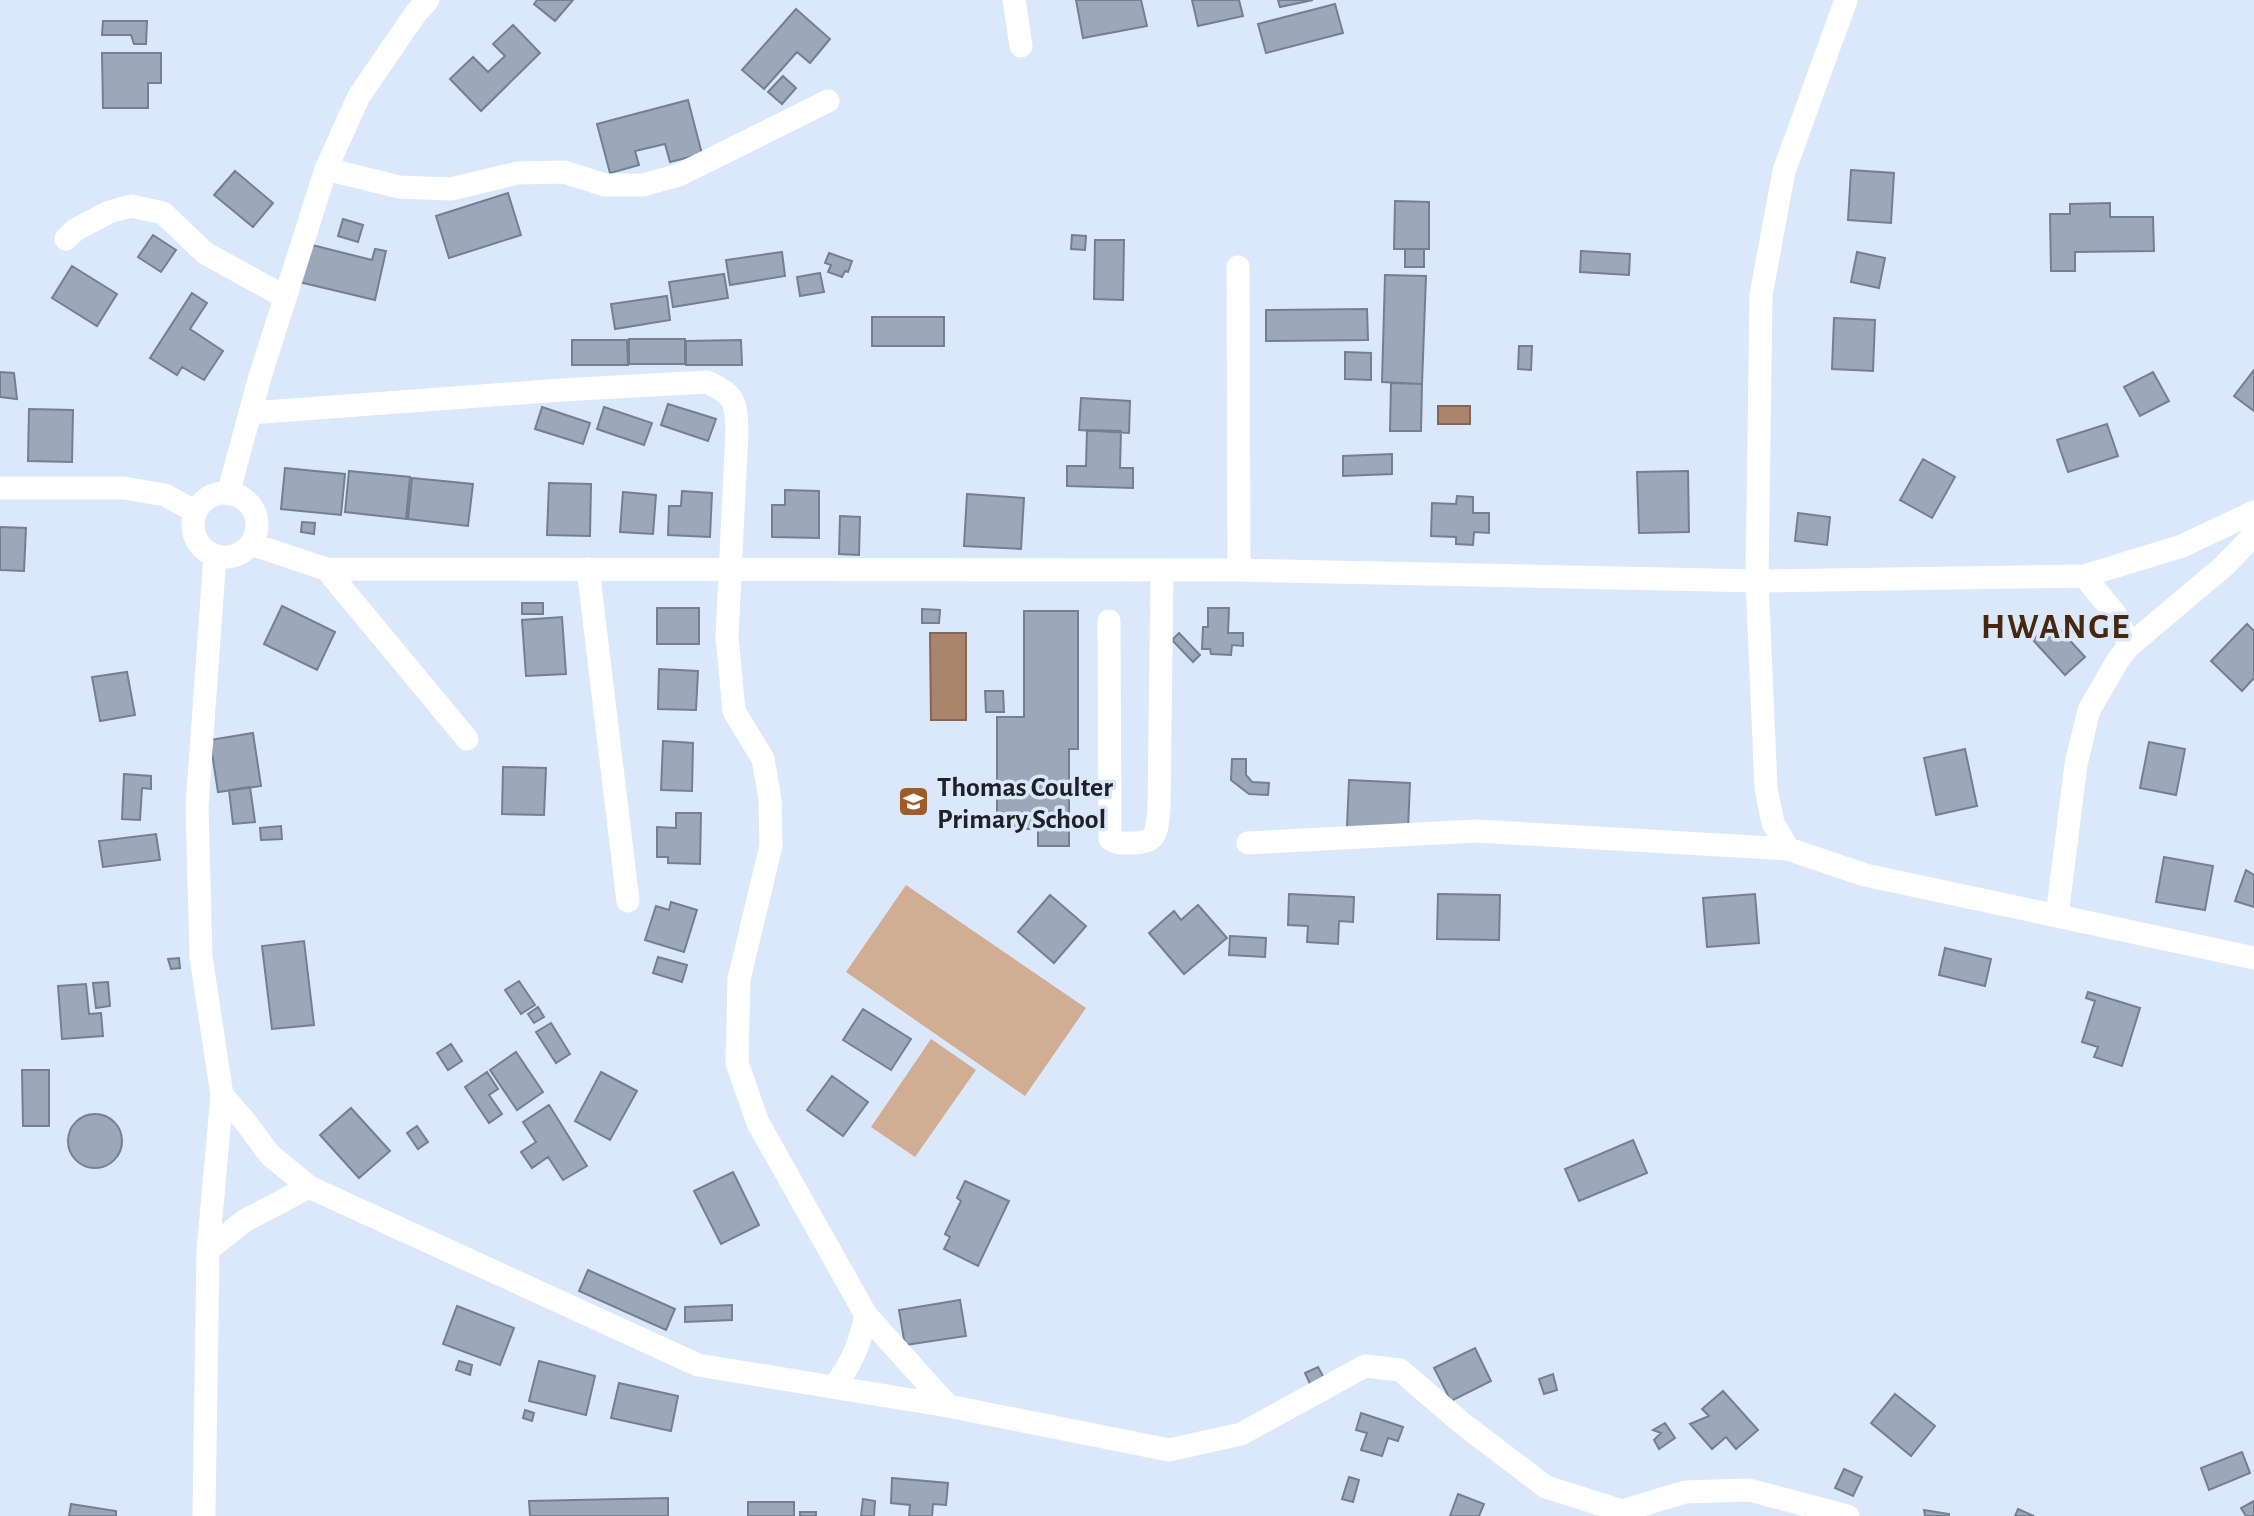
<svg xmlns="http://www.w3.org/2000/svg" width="2254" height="1516" font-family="'Alegreya Sans',sans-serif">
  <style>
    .green { fill: #d1ad94 }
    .water { fill: #ab856b; stroke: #806757; stroke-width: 2 }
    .building { fill: #9ca7ba; stroke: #757f91; stroke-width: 2 }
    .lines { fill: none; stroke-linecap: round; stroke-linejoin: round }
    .minor { stroke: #fff; stroke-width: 23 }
    .labels { text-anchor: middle; stroke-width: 7; stroke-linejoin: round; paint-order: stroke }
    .poi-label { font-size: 28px; font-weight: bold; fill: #1d2128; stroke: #dbe7fa; text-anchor: start }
    .district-label { font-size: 35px; font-weight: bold; letter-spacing: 2px; fill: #47270e; stroke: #dbe7fa }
  </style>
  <rect width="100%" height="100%" fill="#dbe7fa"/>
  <path class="green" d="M 906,885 L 1086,1008 L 1025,1096 L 846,972 Z
    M 931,1039 L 976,1070 L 915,1157 L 871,1127 Z"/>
  <path class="water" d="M 1438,406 L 1470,406 L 1470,424 L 1438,424 Z
    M 930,633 L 966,633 L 966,720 L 931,720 Z"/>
  <path class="building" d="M 537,0 L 573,0 L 555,21 L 534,4 Z
    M 1076,0 L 1141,0 L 1147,26 L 1083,38 Z
    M 1192,0 L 1239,0 L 1243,16 L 1198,26 Z
    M 1278,0 L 1313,0 L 1280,7 Z
    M 1335,4 L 1343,33 L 1266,53 L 1258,24 Z
    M 796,9 L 830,39 L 810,63 L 797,52 L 764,89 L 742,70 Z
    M 103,21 L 147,21 L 146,44 L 134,44 L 131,35 L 102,35 Z
    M 513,25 L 540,53 L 481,111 L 450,79 L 473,57 L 488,72 L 505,56 L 493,44 Z
    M 102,53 L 161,53 L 161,83 L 148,83 L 148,108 L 103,108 Z
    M 783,76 L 796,88 L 782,104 L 768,92 Z
    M 688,100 L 702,154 L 670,162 L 665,144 L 635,151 L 639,165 L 610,173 L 597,124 Z
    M 1851,170 L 1894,173 L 1891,223 L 1848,220 Z
    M 235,171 L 273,203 L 253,227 L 214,195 Z
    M 508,193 L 521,235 L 449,258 L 436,216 Z
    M 1395,201 L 1429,202 L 1429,249 L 1394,249 Z
    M 2110,203 L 2110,217 L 2153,217 L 2154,251 L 2075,252 L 2075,271 L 2051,271 L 2050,214 L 2070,214 L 2070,204 Z
    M 343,219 L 363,225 L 358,242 L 338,236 Z
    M 153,235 L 176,250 L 161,272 L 138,257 Z
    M 1072,235 L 1086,236 L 1085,250 L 1071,249 Z
    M 1095,240 L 1124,240 L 1123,300 L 1094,299 Z
    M 308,244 L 372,260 L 375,249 L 386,251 L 375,300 L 299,282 Z
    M 1405,249 L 1424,249 L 1424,267 L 1405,267 Z
    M 1581,251 L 1630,254 L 1629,275 L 1580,272 Z
    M 782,252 L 785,276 L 730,285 L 726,260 Z
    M 1857,252 L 1885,258 L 1879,288 L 1851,282 Z
    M 829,253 L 852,261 L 848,272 L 845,271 L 842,277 L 828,272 L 831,265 L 825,263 Z
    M 72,266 L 117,294 L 97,326 L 52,298 Z
    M 820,273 L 824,292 L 800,296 L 797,277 Z
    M 724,274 L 728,298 L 673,307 L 669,282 Z
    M 1385,275 L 1426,276 L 1422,384 L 1382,382 Z
    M 192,293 L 207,303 L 190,329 L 223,351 L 204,380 L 182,367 L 177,375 L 150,358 Z
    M 667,296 L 670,320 L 615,329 L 611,304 Z
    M 1367,309 L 1368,340 L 1266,341 L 1266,310 Z
    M 872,317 L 944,317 L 944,346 L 872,346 Z
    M 1834,318 L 1875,320 L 1873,371 L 1832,369 Z
    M 629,339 L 685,339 L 685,364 L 629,364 Z
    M 572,340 L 627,340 L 628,365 L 572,365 Z
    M 741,340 L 742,365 L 686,365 L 686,341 Z
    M 1519,346 L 1532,346 L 1531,370 L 1518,369 Z
    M 1345,352 L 1371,353 L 1371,380 L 1345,379 Z
    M 2254,370 L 2254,411 L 2234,396 Z
    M 0,372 L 14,373 L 17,399 L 0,397 Z
    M 2153,372 L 2169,401 L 2140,416 L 2124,387 Z
    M 1391,383 L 1422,384 L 1421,431 L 1390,431 Z
    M 1081,398 L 1130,401 L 1129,433 L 1079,430 Z
    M 668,404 L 716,419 L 708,441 L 661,425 Z
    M 542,407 L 590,423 L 583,444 L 535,429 Z
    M 604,407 L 652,423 L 644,445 L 597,429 Z
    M 29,409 L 73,410 L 72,462 L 28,461 Z
    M 2107,424 L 2118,456 L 2068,472 L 2057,440 Z
    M 1087,430 L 1121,431 L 1120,468 L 1133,468 L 1133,488 L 1067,486 L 1067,466 L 1086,466 Z
    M 1392,454 L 1392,474 L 1343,476 L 1343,456 Z
    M 1923,459 L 1955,477 L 1932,518 L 1900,500 Z
    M 285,468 L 345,474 L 341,515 L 281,509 Z
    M 349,471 L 410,477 L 406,519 L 345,512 Z
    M 1688,471 L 1689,532 L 1639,533 L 1637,472 Z
    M 412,478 L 473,484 L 468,526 L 408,519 Z
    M 549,483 L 591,484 L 590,536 L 547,535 Z
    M 785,490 L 819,491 L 819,538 L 772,537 L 772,505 L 785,505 Z
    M 682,491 L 712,493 L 710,537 L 668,535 L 669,506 L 681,506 Z
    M 623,492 L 656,495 L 653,534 L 620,532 Z
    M 967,494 L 1024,498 L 1021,549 L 964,546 Z
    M 1457,496 L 1473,497 L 1473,513 L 1489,513 L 1489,533 L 1474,532 L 1473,545 L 1456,544 L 1456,537 L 1431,536 L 1432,503 L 1456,504 Z
    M 1798,513 L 1830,517 L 1827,545 L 1795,541 Z
    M 840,516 L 860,517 L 859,555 L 839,554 Z
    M 302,522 L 315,523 L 314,534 L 301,532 Z
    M 0,527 L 26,528 L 24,571 L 0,570 Z
    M 522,603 L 543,603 L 543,614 L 522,614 Z
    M 282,606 L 335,632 L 317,670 L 264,644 Z
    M 657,608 L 699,608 L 699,644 L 657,644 Z
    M 1208,608 L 1229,608 L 1228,633 L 1243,633 L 1243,646 L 1232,645 L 1231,655 L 1211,654 L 1210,649 L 1202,649 L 1203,627 L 1208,627 Z
    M 922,609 L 940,610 L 939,623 L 922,623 Z
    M 1024,611 L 1078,611 L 1078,749 L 1069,749 L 1069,846 L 1038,846 L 1038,829 L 997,829 L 997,717 L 1024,717 Z
    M 562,617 L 566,674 L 526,676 L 522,620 Z
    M 2053,622 L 2085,657 L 2065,675 L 2033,640 Z
    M 2247,624 L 2254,631 L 2254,678 L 2242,691 L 2211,661 Z
    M 1179,633 L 1200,655 L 1193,662 L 1172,640 Z
    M 659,669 L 698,671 L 696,710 L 658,709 Z
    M 127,672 L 135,715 L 100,721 L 92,677 Z
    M 985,691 L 1003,691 L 1004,712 L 986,712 Z
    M 253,733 L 261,786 L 218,792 L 210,740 Z
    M 663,741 L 693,743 L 692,791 L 661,790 Z
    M 2149,742 L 2185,749 L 2176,795 L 2140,788 Z
    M 1965,749 L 1977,806 L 1936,815 L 1924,758 Z
    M 1232,759 L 1246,759 L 1246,775 L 1252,782 L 1269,783 L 1268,795 L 1249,794 L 1231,780 Z
    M 503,767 L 546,768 L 544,815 L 502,814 Z
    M 124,774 L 151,776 L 151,789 L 142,788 L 140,820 L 122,819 Z
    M 1349,780 L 1410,783 L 1408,829 L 1347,827 Z
    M 250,787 L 255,822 L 233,824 L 229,790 Z
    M 676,813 L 701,813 L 700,864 L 668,863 L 668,857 L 657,857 L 657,827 L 676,828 Z
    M 281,826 L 282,839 L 261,840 L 260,828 Z
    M 156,834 L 160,860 L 103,867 L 99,841 Z
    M 2164,857 L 2213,866 L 2205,910 L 2156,902 Z
    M 2246,870 L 2254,875 L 2254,907 L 2235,901 Z
    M 1289,894 L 1354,897 L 1353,922 L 1339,921 L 1338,944 L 1307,942 L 1308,926 L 1288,925 Z
    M 1438,894 L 1500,895 L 1499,940 L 1437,939 Z
    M 1755,894 L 1759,943 L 1707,947 L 1703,898 Z
    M 1050,895 L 1086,926 L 1054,963 L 1018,932 Z
    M 671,902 L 697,910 L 684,952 L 645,940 L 656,906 L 669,910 Z
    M 1198,905 L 1227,938 L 1184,974 L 1149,933 L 1174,911 L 1181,920 Z
    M 1230,936 L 1266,938 L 1265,957 L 1229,955 Z
    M 304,941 L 314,1025 L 272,1029 L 262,946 Z
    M 1945,948 L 1991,959 L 1985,986 L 1939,975 Z
    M 658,957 L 687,965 L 682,982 L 653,973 Z
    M 179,958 L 180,968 L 171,969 L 168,959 Z
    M 519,981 L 535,1005 L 521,1014 L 505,990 Z
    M 108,982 L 110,1006 L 96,1008 L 93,983 Z
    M 86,984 L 89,1014 L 101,1013 L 103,1036 L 62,1039 L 58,986 Z
    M 2088,992 L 2140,1008 L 2122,1066 L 2094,1057 L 2098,1047 L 2082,1042 L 2095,1001 L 2086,998 Z
    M 538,1007 L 544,1017 L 534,1023 L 528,1014 Z
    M 863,1009 L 911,1039 L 891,1070 L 843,1040 Z
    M 551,1023 L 570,1054 L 556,1063 L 536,1032 Z
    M 451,1044 L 462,1061 L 448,1070 L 437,1053 Z
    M 516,1052 L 543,1092 L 517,1110 L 490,1070 Z
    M 22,1070 L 49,1070 L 49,1126 L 23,1126 Z
    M 487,1072 L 498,1089 L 489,1095 L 502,1114 L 489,1123 L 465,1087 Z
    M 601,1072 L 637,1091 L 610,1140 L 575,1121 Z
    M 832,1076 L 868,1102 L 843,1136 L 807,1110 Z
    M 549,1105 L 587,1166 L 563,1180 L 548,1157 L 532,1168 L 521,1152 L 536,1142 L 523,1122 Z
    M 351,1108 L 390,1151 L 359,1178 L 320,1135 Z
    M68 1141a27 27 0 1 1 54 0a27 27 0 1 1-54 0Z
    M 417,1126 L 428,1142 L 418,1149 L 407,1133 Z
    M 1633,1140 L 1647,1173 L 1579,1201 L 1565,1169 Z
    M 733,1172 L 759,1225 L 721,1244 L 694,1191 Z
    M 965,1181 L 1009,1201 L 978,1266 L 944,1249 L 950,1237 L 945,1234 L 961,1201 L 957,1198 Z
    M 588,1270 L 675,1309 L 666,1330 L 579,1291 Z
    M 960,1300 L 966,1336 L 905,1345 L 899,1310 Z
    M 732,1305 L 732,1320 L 685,1322 L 685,1307 Z
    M 457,1306 L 514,1328 L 500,1365 L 443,1344 Z
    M 1475,1348 L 1491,1381 L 1451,1401 L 1434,1368 Z
    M 459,1361 L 472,1365 L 470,1375 L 456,1370 Z
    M 539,1361 L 595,1376 L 586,1415 L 529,1401 Z
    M 1318,1367 L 1325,1380 L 1311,1386 L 1305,1373 Z
    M 1553,1374 L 1557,1390 L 1544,1394 L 1539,1379 Z
    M 619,1383 L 678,1396 L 671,1431 L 611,1418 Z
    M 1723,1391 L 1758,1430 L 1736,1449 L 1726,1437 L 1712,1449 L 1690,1424 L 1709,1416 L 1702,1409 Z
    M 1895,1394 L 1935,1426 L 1911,1456 L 1871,1423 Z
    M 525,1410 L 534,1413 L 532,1421 L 523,1418 Z
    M 1361,1413 L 1403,1427 L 1398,1441 L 1388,1438 L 1382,1456 L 1361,1450 L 1367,1433 L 1356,1430 Z
    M 1665,1423 L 1675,1438 L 1659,1449 L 1654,1440 L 1661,1433 L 1653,1430 Z
    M 2242,1452 L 2250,1473 L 2209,1490 L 2201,1468 Z
    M 1844,1469 L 1862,1477 L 1853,1496 L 1835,1488 Z
    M 1349,1477 L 1359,1480 L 1353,1502 L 1342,1499 Z
    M 892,1478 L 948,1483 L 946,1505 L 933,1504 L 932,1516 L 909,1516 L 910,1505 L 891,1503 Z
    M 1458,1494 L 1484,1504 L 1479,1516 L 1450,1516 Z
    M 668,1498 L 668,1516 L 530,1516 L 529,1501 Z
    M 863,1499 L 875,1501 L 874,1516 L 861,1516 Z
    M 2254,1501 L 2254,1516 L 2246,1516 L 2241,1508 Z
    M 748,1502 L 794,1502 L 794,1516 L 748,1516 Z
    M 71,1504 L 116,1511 L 116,1516 L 69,1516 Z
    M 2018,1509 L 2034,1516 L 2015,1516 Z
    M 1924,1510 L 1949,1514 L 1949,1516 L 1925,1516 Z
    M 800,1512 L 816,1512 L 816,1516 L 800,1516 Z"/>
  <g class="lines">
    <path class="minor" d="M 1014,0 L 1021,46
      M 1846,0 L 1784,171 L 1761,295 L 1757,581 L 1766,788 L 1773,823 L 1788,849 L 1865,875 L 2254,958
      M 326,169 L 399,187 L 451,189 L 518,173 L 564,172 L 605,185 L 643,185 L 679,175 L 828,101
      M 66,239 L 75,230 L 109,212 L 131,206 L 163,213 L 205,253 L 285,297
      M 1238,267 L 1239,570
      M 250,413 L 561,390 L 707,382 C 735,395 736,401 737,431 L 727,637 L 734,711 L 763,759 L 770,799 L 771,846 L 739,979 L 737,1063 L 758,1123 L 866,1315 L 948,1406
      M 0,488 L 124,488 L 165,495 L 196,512
      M193 525a32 32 0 1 1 64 0a32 32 0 1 1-64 0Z
      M 228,494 L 259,380 L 326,169 L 359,96 L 416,13 L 428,0
      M 251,544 L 326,569 L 1239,570 L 1757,581 L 2084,576 L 2182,546 L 2254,512
      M 326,569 L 467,739
      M 588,569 L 628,901
      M 2084,576 L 2116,615 L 2129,646
      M 1109,621 L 1110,839 C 1117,844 1124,843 1132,843 C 1158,843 1156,832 1159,810 L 1162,570
      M 1248,843 L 1476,831 L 1788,849
      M 2057,916 L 2076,764 L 2089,710 L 2118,660 L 2129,646 L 2224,566 L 2254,535
      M 222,1095 L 244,1120 L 270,1155 L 309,1187 L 698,1365 L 948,1406 L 1169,1450 L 1241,1434 L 1365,1366 L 1400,1370 L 1463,1424 L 1546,1487 L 1622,1511 L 1685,1492 L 1749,1490 L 1848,1516
      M 208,1250 L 244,1221 L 309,1187
      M 834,1386 C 852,1365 860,1342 866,1315
      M 204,1516 L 208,1250 L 222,1095 L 201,957 L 197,806 L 215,556"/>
  </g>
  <defs>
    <symbol id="school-square" viewBox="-11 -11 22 22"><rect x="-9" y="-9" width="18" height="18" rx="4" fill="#9e5d28" stroke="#dbe7fa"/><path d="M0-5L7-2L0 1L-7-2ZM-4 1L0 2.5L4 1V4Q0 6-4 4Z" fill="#fff"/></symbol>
  </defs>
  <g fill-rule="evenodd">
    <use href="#school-square" x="896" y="784" width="35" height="35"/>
  </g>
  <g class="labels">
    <g class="poi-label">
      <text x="937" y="796">Thomas Coulter<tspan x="937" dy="32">Primary School</tspan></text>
    </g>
    <g class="district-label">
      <text x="2056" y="638">HWANGE</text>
    </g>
  </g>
</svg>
